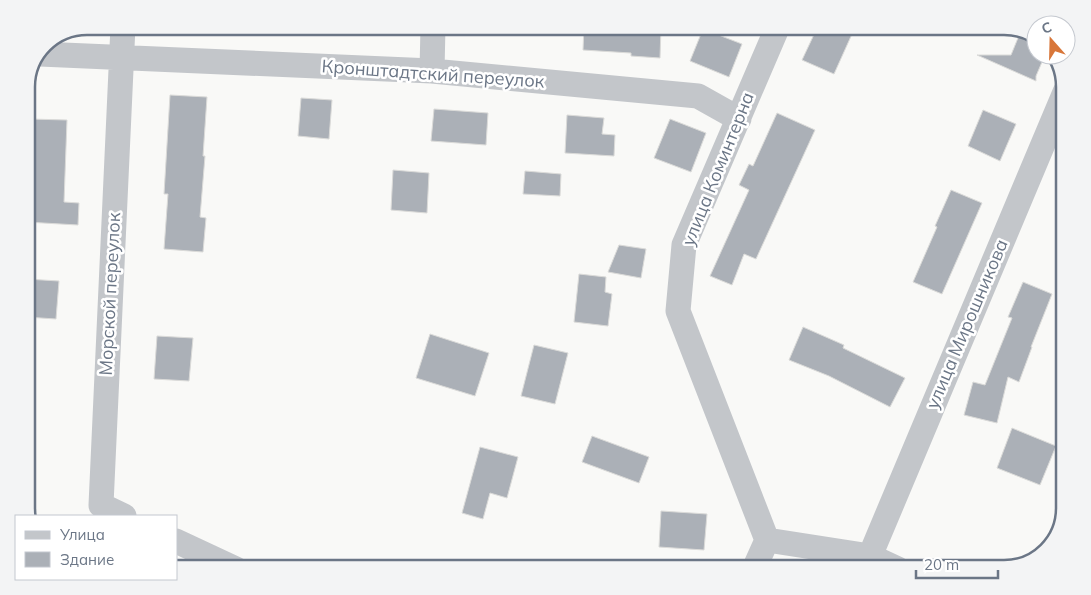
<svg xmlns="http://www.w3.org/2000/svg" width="1091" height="595" font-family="Mulish,sans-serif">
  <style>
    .building { fill: #abb0b7; stroke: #dbdbd9 }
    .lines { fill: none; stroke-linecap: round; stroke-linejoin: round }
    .minor { stroke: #c3c6ca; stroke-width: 25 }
    .labels { text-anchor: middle; stroke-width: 5; stroke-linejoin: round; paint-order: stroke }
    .street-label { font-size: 18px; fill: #6b7686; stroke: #fff }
    .rim { fill: none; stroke: #6b7686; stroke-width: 2.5 }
  </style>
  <rect width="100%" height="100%" fill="#f9f9f7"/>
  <path class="building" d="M 584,26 L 661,26 L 660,58 L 631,56 L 631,53 L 583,50 Z
    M 818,26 L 835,26 L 852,34 L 834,74 L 802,60 Z
    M 703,29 L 742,44 L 729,77 L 690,61 Z
    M 1020,33 L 1036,40 L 1036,55 L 1045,55 L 1036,76 L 1036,81 L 977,55 L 1011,55 Z
    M 170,95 L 207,97 L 203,156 L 205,156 L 200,217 L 206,218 L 203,252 L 164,249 L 168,194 L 164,194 Z
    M 301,98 L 332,100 L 329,139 L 298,136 Z
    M 434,109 L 488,113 L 486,145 L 431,141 Z
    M 983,110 L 1016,124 L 1000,161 L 968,146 Z
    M 777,113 L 815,130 L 756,259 L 744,254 L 732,285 L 710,276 L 749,190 L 739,185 L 749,164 L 753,166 Z
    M 567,115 L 604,118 L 602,134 L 615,135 L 614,156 L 565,153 Z
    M 29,119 L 67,120 L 64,202 L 79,203 L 78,225 L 26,222 L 26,176 Z
    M 670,119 L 706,133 L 691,172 L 654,158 Z
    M 393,170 L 429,173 L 427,213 L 391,210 Z
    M 525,171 L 561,174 L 560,196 L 523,194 Z
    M 951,190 L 982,203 L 942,294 L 913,282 L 937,227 L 935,226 Z
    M 619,245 L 646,249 L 641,278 L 608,272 Z
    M 579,274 L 606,277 L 605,292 L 612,294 L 608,326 L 574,322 Z
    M 26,279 L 59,281 L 56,319 L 26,317 Z
    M 1023,282 L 1052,294 L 1031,347 L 1032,347 L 1019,382 L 1008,377 L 997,423 L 964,415 L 973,382 L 985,385 L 1012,318 L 1008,317 Z
    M 803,327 L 844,345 L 843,348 L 905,378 L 890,407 L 829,376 L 789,360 Z
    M 430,334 L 489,353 L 475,396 L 416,378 Z
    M 157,336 L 193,338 L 189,381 L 154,379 Z
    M 534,345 L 568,353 L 555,404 L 521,396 Z
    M 1012,428 L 1056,446 L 1040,485 L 997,468 Z
    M 592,436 L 649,457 L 639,483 L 582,462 Z
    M 480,447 L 518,457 L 507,498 L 490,493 L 483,519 L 462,513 Z
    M 661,511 L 707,514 L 704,550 L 659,547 Z"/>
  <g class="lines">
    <path class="minor" d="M 123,26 L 101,505 L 124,516
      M 40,54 L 432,71 L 698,96 L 739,119
      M 432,71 L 433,26
      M 767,540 L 678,311 L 684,245 L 778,26
      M 767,540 L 870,556 L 898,569
      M 176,541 L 236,569
      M 870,556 L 1065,92
      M 754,569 L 767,540"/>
  </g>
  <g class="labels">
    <g class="street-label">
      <text transform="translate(433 74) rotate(4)" y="6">Кронштадтский переулок</text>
      <text transform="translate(718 169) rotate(-68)" y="6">улица Коминтерна</text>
      <text transform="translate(110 294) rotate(-87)" y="6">Морской переулок</text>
      <text transform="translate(967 324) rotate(-67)" y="6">улица Мирошникова</text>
    </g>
  </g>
  <path d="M0 0H1091V595H0ZM87 35H1004A52 52 0 0 1 1056 87V508A52 52 0 0 1 1004 560H87A52 52 0 0 1 35 508V87A52 52 0 0 1 87 35Z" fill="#f3f4f5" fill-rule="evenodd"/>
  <path class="rim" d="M87 35H1004A52 52 0 0 1 1056 87V508A52 52 0 0 1 1004 560H87A52 52 0 0 1 35 508V87A52 52 0 0 1 87 35Z"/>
  <rect x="15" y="515" width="162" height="65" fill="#ffffff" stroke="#c4c8cf"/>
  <rect x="25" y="531" width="25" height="8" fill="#c3c6ca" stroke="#c4c8cf"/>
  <text x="60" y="540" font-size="15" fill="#6b7686">Улица</text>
  <rect x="25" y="552" width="25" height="15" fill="#abb0b7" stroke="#c4c8cf"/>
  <text x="60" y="565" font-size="15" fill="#6b7686">Здание</text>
  <g transform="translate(1051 40) rotate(340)"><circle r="24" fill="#ffffff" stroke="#c4c8cf"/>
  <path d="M0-4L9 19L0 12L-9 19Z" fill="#d87639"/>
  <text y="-8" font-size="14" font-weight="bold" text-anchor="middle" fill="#6b7686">С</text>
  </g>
  <path d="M916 570v8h82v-8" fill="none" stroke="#6b7686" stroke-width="2.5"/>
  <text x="924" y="570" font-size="15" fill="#6b7686" stroke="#ffffff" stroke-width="4" paint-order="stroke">20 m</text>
</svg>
